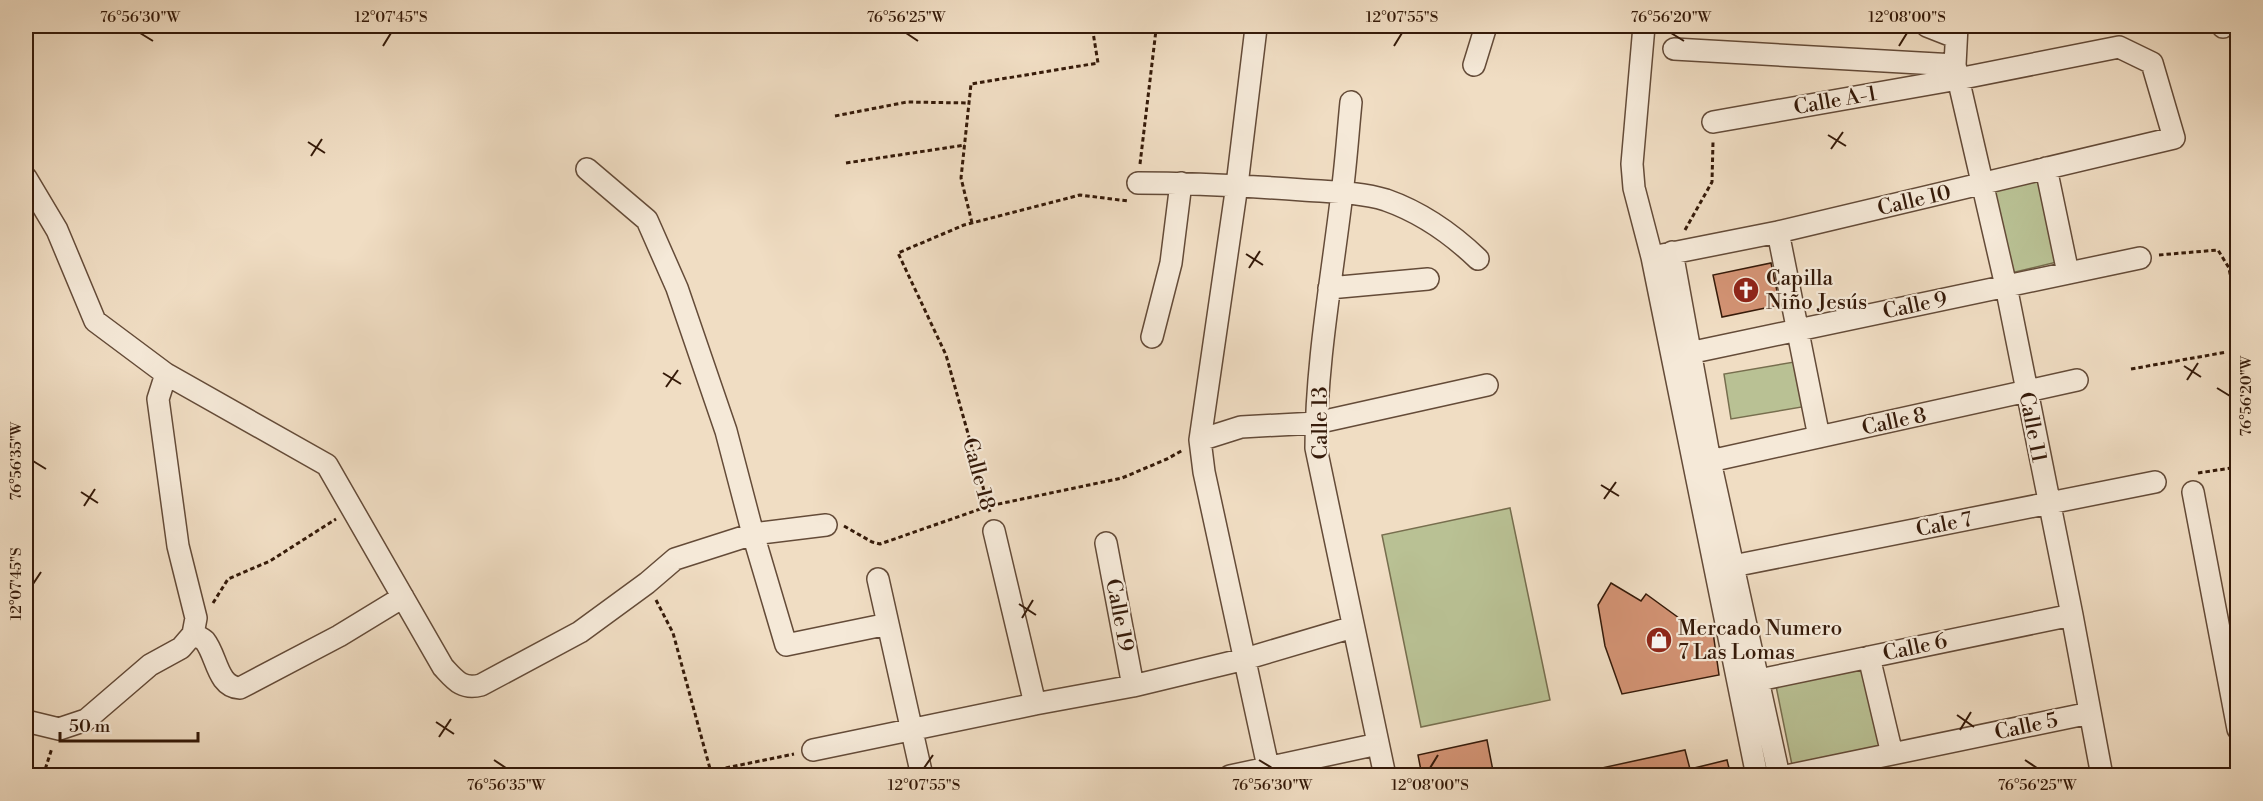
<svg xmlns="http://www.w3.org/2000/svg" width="2263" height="801" font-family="'Libre Bodoni',serif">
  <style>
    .green { fill: #b9c194; stroke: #776e4e; stroke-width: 1.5 }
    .building { fill: #d39374; stroke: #351a09; stroke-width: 1.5 }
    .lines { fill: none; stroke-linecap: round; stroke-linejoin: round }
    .minor-casing { stroke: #644b38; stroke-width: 24 }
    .path { stroke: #351a09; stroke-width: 3; stroke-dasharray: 4.5 3; stroke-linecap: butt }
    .minor { stroke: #f5e9d8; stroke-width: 21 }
    .ticks { fill: none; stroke: #351a09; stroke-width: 2 }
    .labels { text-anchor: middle; stroke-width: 4.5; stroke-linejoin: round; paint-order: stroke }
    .street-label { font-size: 21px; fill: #351a09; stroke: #f5e9d8 }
    .poi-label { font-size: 21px; fill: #351a09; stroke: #f5e9d8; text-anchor: start }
    .neatline { fill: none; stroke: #351a09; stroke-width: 2 }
    .ticks-label { font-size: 15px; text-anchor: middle; fill: #351a09 }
  </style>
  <rect width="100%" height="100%" fill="#f0ddc3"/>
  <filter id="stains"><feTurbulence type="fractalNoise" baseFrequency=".00333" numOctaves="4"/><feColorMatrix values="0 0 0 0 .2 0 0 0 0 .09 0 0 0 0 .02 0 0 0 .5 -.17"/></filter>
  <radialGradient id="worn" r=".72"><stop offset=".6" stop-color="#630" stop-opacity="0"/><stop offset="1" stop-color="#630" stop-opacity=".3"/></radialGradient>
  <path class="green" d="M 2038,179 L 2057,262 L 2011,273 L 1992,190 Z
    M 1794,362 L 1802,407 L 1731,419 L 1724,374 Z
    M 1510,508 L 1550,700 L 1421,727 L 1382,535 Z
    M 1864,667 L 1880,746 L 1792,765 L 1776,686 Z"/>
  <path class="building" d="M 1771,263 L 1780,305 L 1722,317 L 1713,275 Z
    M 1611,583 L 1641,601 L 1646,594 L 1701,634 L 1713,632 L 1719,675 L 1622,694 L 1605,646 L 1598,605 Z
    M 1487,740 L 1494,776 L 1422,776 L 1418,755 Z
    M 1685,750 L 1690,769 L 1727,760 L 1731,776 L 1687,776 L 1687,773 L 1677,776 L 1598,776 L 1597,769 Z"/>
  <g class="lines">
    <defs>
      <path id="minor" d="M 1644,26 L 1632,164 L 1634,188 L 1652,257 L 1757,776
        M 1927,26 L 1955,37
        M 1957,26 L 1955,65 L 2006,286 L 2072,615 L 2102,776
        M 2223,26 L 2223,27
        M 1256,28 L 1237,185 L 1200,440 L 1204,472 L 1270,776
        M 1674,49 L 1955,65
        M 1474,65 L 1486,26
        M 1351,102 C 1348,132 1346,163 1342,193 C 1332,278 1316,363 1316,448 L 1385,776
        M 2046,168 L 2068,273
        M 587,169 L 647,220 L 677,288 L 726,431 L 753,534 L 786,645 L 888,624
        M 26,178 L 57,230 L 95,321 L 166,374 L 327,465 L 443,667 C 455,680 462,690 481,685 L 580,632 L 647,583 L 675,559 L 753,534 L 826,525
        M 1138,183 C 1193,183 1248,186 1303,190 C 1330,192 1360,192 1386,200 C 1420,212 1452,234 1478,259
        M 1778,232 L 1819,437
        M 1672,252 L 1710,461 L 1779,776
        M 1652,257 L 1778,232 L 2174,138 L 2152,63 L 2119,47 L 1958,79 L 1713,122
        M 1329,288 L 1428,279
        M 1152,337 L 1171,263 L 1181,183
        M 1689,353 L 2140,258
        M 1200,440 L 1241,427 L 1316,423 L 1487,385
        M 1710,461 L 2077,380
        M 2193,492 L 2238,729
        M 994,531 L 1035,704
        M 1106,543 L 1133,686
        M 1733,566 L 2155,482
        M 878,579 L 922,776
        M 193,634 C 196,636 202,638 205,641 C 217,656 217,687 240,688 L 339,636 L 403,597
        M 1869,657 L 1892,754
        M 1759,680 L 2072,615
        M 26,721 L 59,729 L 86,720 L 150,665 L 181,648 L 193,634 L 196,618 L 178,546 L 158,399 L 166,374
        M 813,750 L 1035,704 L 1133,686 L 1245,659 L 1353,627
        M 1230,776 L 1378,744
        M 1786,776 L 2090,713"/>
    </defs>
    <use href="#minor" class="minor-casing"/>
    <path class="path" d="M 1222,26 L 1236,26
      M 835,116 L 907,102 L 969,103
      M 846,163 L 965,145
      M 1140,164 L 1156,30 L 1163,26
      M 972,223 L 961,178 L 971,84 L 1098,63 L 1092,26
      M 1685,230 L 1712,182 L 1713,142
      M 2159,255 L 2218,250 L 2229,268 L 2231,279 L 2238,284
      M 2131,369 L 2227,352
      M 2198,473 L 2238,467
      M 990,512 L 946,355 L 898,253 L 964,225 L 1080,195 L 1128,201
      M 844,526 L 872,542 L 880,544 L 989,506 L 1122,478 L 1167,459 L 1183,450
      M 656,600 L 673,633 L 712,776
      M 213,603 L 228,579 L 270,561 L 336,519
      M 711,771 L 794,754
      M 43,776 L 52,748"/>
    <use href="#minor" class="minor"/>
  </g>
  <path class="ticks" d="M 140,33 L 153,41M 906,33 L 918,41M 1671,33 L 1684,41M 383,46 L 391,33M 1394,46 L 1402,33M 1899,46 L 1907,33M 1828,135 L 1846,146M 308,142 L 325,153M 1831,149 L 1843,132M 311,156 L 322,139M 1246,254 L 1263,265M 1249,268 L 1260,251M 2184,366 L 2201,377M 663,373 L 681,384M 2187,380 L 2198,363M 666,387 L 678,370M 2217,388 L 2230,396M 33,461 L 46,469M 1601,485 L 1619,496M 81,492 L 98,503M 1604,499 L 1616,482M 84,506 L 95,489M 33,584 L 41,572M 1019,604 L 1036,615M 1022,618 L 1033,600M 1957,715 L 1974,727M 436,722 L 454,734M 1960,730 L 1971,712M 439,737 L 451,719M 494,760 L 506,768M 1259,760 L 1272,768M 2025,760 L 2037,768M 924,768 L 933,755M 1430,768 L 1438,755"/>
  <defs>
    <symbol id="church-disc" viewBox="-11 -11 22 22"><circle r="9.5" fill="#8f2418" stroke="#f5e9d8"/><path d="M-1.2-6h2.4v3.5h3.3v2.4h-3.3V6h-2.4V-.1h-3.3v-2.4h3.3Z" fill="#fff"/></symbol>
    <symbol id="shop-disc" viewBox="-11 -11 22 22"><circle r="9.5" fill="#8f2418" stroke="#f5e9d8"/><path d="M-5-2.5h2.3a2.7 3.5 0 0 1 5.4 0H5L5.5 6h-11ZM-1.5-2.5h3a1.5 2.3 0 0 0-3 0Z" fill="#fff"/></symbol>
  </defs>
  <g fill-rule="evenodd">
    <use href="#church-disc" x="1731" y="275" width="30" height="30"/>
    <use href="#shop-disc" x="1644" y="625" width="30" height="30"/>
  </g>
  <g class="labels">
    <g class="street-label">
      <text transform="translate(1835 100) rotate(-10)" y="7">Calle A-1</text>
      <text transform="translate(1914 200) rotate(-13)" y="7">Calle 10</text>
      <text transform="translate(1915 305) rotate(-12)" y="7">Calle 9</text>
      <text transform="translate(1894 421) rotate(-12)" y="7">Calle 8</text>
      <text transform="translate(1320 423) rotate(-90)" y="7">Calle 13</text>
      <text transform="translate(2033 427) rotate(79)" y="7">Calle 11</text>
      <text transform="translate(979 474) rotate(75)" y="7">Calle 18</text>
      <text transform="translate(1944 524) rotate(-11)" y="7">Cale 7</text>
      <text transform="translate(1120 615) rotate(79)" y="7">Calle 19</text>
      <text transform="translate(1915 647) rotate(-12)" y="7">Calle 6</text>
      <text transform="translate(2026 726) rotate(-12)" y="7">Calle 5</text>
    </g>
    <g class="poi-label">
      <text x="1766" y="285">Capilla<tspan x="1766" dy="24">Niño Jesús</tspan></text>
      <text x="1678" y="635">Mercado Numero<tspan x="1678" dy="24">7 Las Lomas</tspan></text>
    </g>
  </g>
  <rect width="2263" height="801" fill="none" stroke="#f0ddc3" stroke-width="66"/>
  <path d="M60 732v9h138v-9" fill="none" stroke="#351a09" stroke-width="3"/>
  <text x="69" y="732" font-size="18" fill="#351a09" stroke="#f5e9d8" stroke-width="4.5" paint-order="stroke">50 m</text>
  <rect x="33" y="33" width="2197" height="735" class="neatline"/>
  <g class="ticks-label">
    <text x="140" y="22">76°56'30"W</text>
    <text x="391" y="22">12°07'45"S</text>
    <text x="906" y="22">76°56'25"W</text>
    <text x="1402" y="22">12°07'55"S</text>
    <text x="1671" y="22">76°56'20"W</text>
    <text x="1907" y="22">12°08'00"S</text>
    <text transform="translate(2246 396) rotate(-90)" y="5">76°56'20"W</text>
    <text transform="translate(16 461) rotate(-90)" y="5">76°56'35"W</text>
    <text transform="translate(16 584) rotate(-90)" y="5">12°07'45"S</text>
    <text x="506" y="790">76°56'35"W</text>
    <text x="924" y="790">12°07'55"S</text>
    <text x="1272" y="790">76°56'30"W</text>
    <text x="1430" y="790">12°08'00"S</text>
    <text x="2037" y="790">76°56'25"W</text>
  </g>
  <rect width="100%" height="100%" filter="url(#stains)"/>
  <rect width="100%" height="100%" fill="url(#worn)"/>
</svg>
